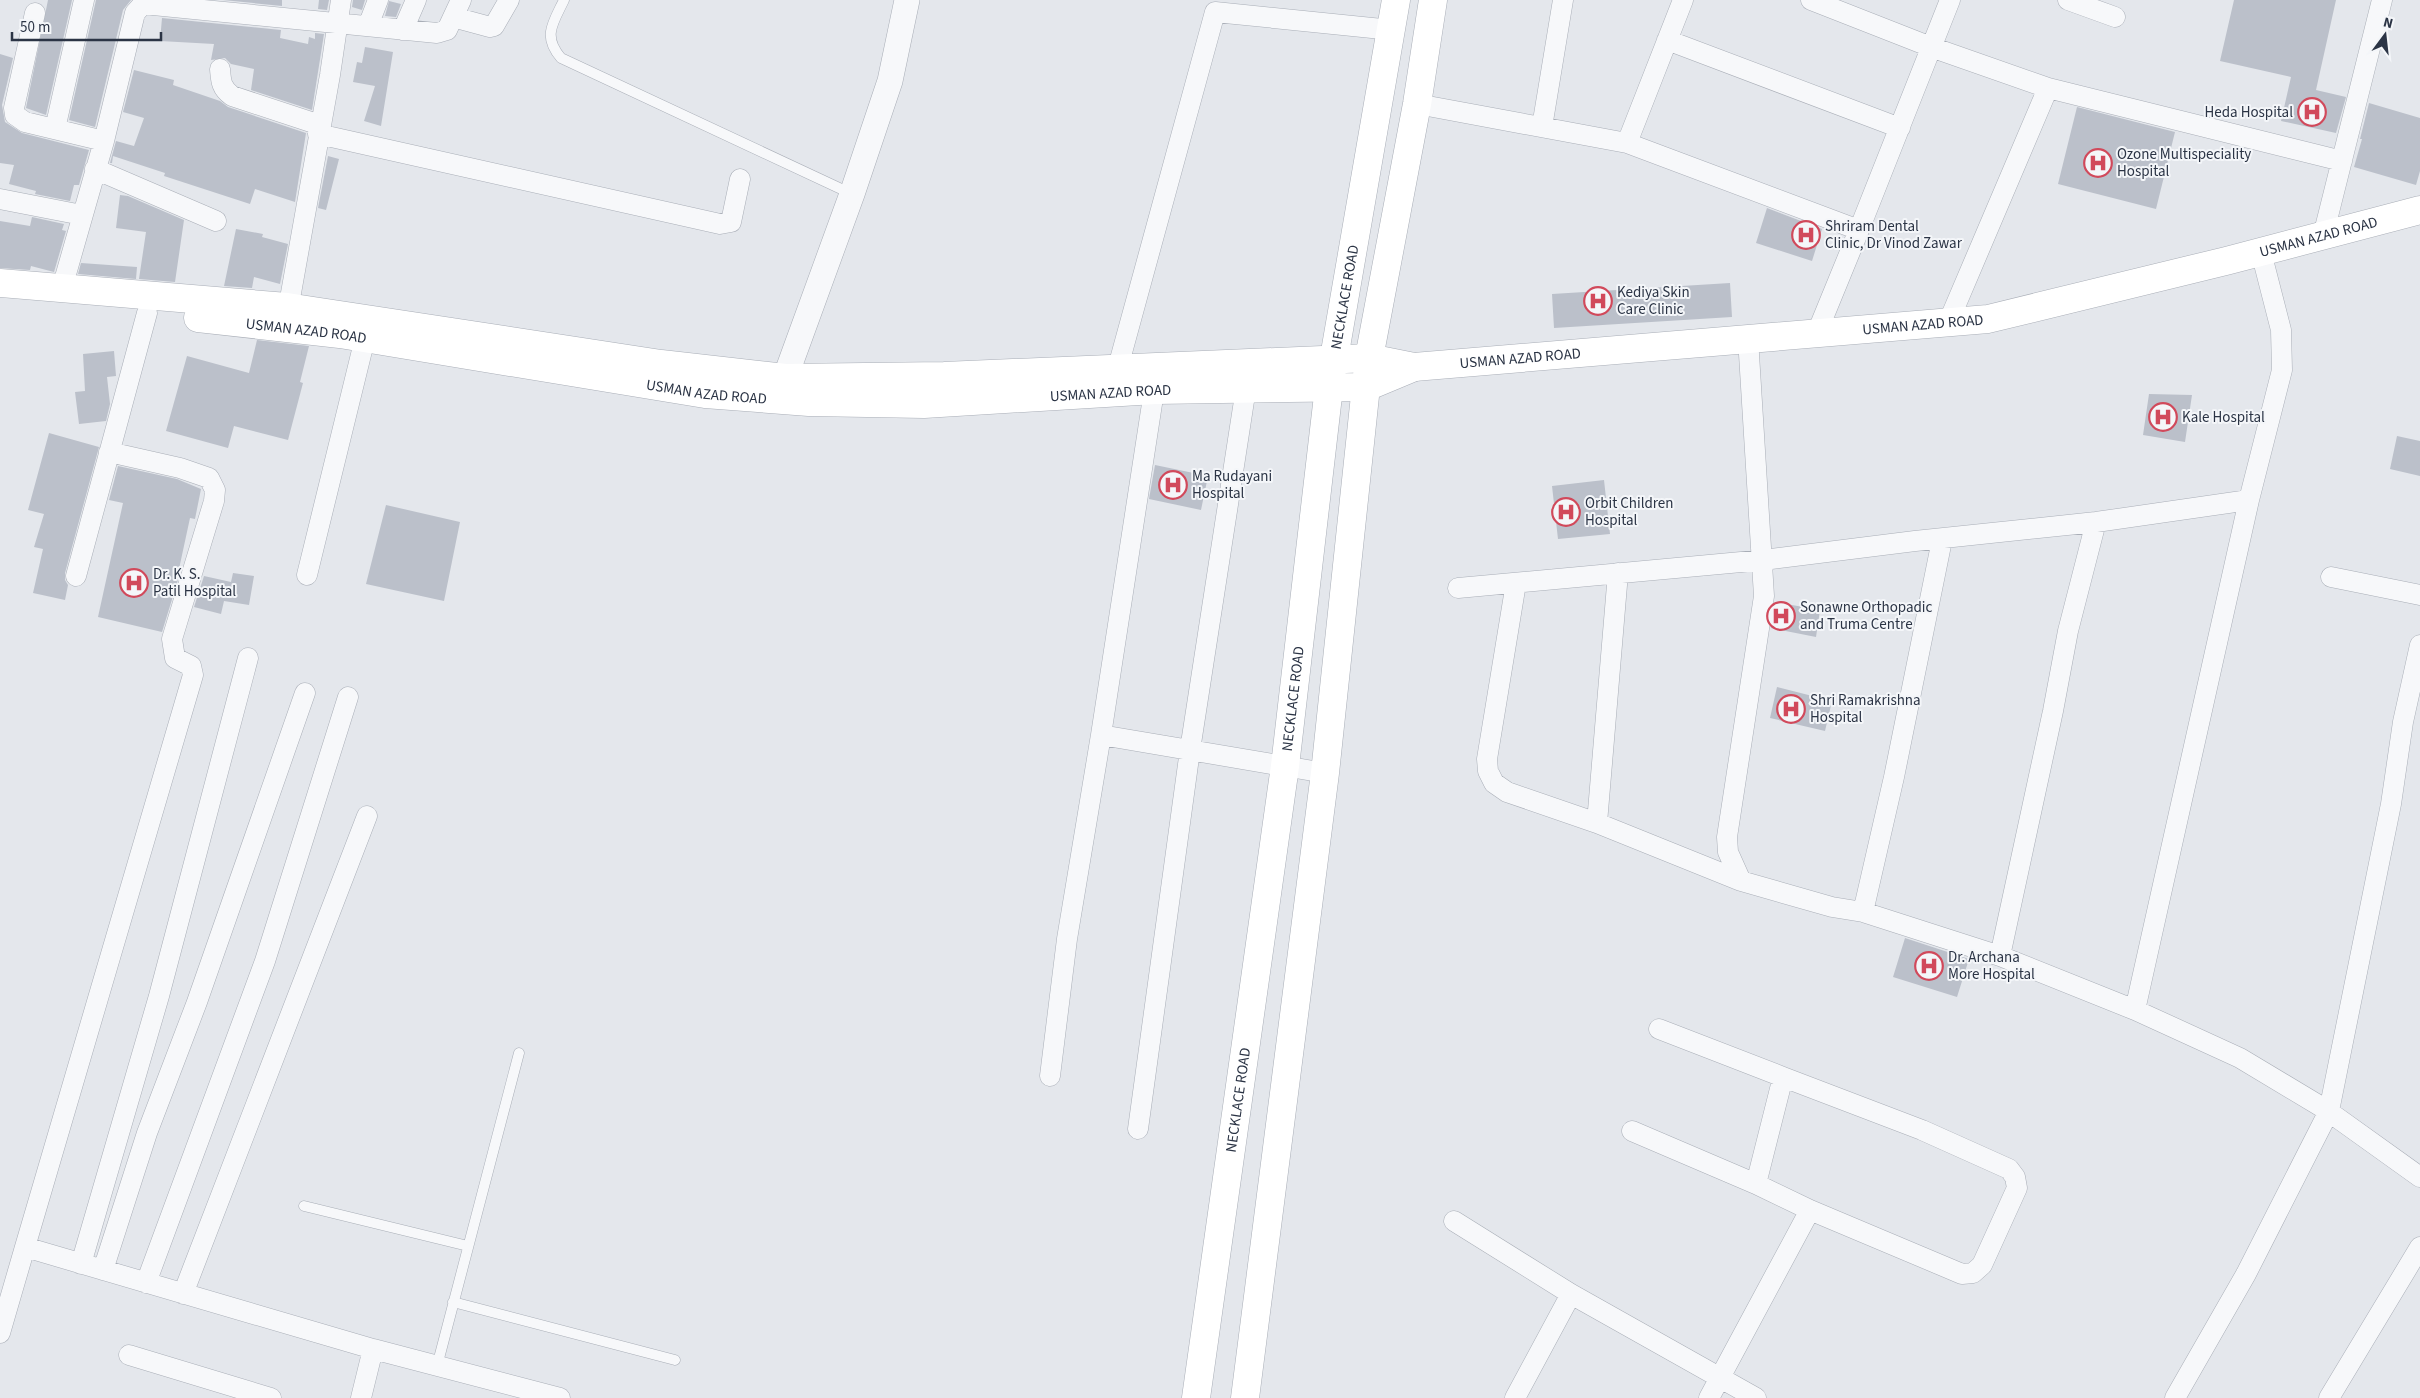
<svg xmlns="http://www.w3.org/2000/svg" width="2420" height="1398" font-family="'Source Sans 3',sans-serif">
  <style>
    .building { fill: #bbc0ca }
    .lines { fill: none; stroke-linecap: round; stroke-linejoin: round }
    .service-casing { stroke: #a9aeb7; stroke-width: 11 }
    .minor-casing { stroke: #a9aeb7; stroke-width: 21 }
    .tertiary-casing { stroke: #a9aeb7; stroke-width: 26 }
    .secondary-casing { stroke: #a9aeb7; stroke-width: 29 }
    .service { stroke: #f7f8fa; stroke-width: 10 }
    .minor { stroke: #f7f8fa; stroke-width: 20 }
    .tertiary { stroke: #f7f8fa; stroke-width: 25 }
    .secondary { stroke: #fff; stroke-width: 28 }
    .labels { text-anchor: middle; stroke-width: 4; stroke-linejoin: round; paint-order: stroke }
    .poi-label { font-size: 15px; fill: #2b3445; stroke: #f4f6f9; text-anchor: start }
    .street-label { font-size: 15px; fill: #2b3445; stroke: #f4f6f9 }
  </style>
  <rect width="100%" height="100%" fill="#e4e7ec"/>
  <path class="building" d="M 48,0 L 72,0 L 46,115 L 26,108 Z
    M 96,0 L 131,0 L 123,10 L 95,127 L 69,120 Z
    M 223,0 L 282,0 L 282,6 Z
    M 319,0 L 329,0 L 327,10 L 318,9 Z
    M 353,0 L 365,0 L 362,10 L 352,7 Z
    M 2234,0 L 2336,0 L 2316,90 L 2346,97 L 2336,133 L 2281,121 L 2291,77 L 2220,61 Z
    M 389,1 L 401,4 L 396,17 L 385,16 Z
    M 162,18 L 281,30 L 280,38 L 308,44 L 309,37 L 315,39 L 315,33 L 324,34 L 312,110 L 251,90 L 254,69 L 231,64 L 225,58 L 211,60 L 214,44 L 160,41 Z
    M 365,47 L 393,52 L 381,126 L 364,121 L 375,86 L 353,82 L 357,62 L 362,63 Z
    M 0,54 L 13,58 L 2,105 L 5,122 L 22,133 L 89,150 L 79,185 L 74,185 L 70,201 L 35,194 L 36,191 L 9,184 L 14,165 L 0,163 Z
    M 134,70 L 174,80 L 173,85 L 220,101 L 228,107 L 306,133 L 295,202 L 255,189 L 250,204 L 164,176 L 165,173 L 113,156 L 112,163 L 110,163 L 116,141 L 134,146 L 144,118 L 123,112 Z
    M 2369,103 L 2420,118 L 2420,171 L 2416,185 L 2354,167 L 2362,139 L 2360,139 Z
    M 2077,107 L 2175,132 L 2156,209 L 2058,184 Z
    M 328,156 L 339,159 L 326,210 L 318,208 Z
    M 120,195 L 128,196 L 184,220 L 175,282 L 139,279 L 146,232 L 116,228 Z
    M 1767,208 L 1822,229 L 1812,261 L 1756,243 Z
    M 32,217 L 64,224 L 62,230 L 66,231 L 54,272 L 31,266 L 30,270 L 0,268 L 0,221 L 30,226 Z
    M 236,229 L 263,234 L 262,237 L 288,244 L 280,284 L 254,277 L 252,288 L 224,286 Z
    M 81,263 L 137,267 L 136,279 L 78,274 Z
    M 1730,283 L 1732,317 L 1554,328 L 1552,294 Z
    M 257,340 L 309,346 L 300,382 L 303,383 L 288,440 L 234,426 L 228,448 L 166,431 L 187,356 L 249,373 Z
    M 114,351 L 116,376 L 107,377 L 110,404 L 106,421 L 79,424 L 75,392 L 85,391 L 83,354 Z
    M 2149,394 L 2192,395 L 2185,442 L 2143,435 Z
    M 49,433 L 99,447 L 65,573 L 65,580 L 68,585 L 65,600 L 33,593 L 43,549 L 34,547 L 44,514 L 28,510 Z
    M 2397,436 L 2420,441 L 2420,476 L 2390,469 Z
    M 1155,465 L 1208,476 L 1201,510 L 1149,499 Z
    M 118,466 L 177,479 L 201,489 L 195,519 L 190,518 L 179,569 L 181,570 L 162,632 L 98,617 L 123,503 L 109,500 Z
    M 1604,480 L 1610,534 L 1558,539 L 1552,486 Z
    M 386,505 L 460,522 L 444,601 L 366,584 Z
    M 233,573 L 254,576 L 249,605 L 224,601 L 221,614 L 194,607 L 204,576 L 231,582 Z
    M 1775,602 L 1820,610 L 1816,637 L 1771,628 Z
    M 1777,687 L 1832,701 L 1825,731 L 1770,718 Z
    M 1905,938 L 1969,959 L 1957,997 L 1893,977 Z"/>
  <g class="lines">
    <defs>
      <path id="service" d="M 564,0 C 553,23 542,36 561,58 L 852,194
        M 304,1206 L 468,1246
        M 453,1302 L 675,1360
        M 437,1366 L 519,1053"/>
      <path id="minor" d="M 1811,0 L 1931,47 L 2048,88 L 1948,323
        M 2068,0 L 2115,17
        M 35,13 L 14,108 L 15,115 L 25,122 L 104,141
        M 453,17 L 490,27 L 494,26 L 509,0
        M 368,26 L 378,0
        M 403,30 L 416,0
        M 1667,40 L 1900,128
        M 220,69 C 221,81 221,88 232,96 L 320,125
        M 2048,88 L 2342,161
        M 1417,104 L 1627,143 L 1683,0
        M 1542,127 L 1563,0
        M 55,129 L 84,0
        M 318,134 L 720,224 L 731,222 L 740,179
        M 1627,143 L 1859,230 L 1816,335
        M 95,169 L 216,221
        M 0,199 L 82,215
        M 1859,230 L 1950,0
        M 2323,236 L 2382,0
        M 62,288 L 104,141 L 135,13 L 143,4 L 437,33 L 447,30 L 461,0
        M 286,321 L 330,75 L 341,0
        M 1748,338 L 1764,596 L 1727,837 L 1728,852 L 1741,881 L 1832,907 L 1863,912 L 2000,956 L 2135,1010 L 2240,1058 L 2325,1109 L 2420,1177
        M 1118,367 L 1215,12 L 1392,30
        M 307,575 L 368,326
        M 76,576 L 147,313
        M 2331,577 L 2420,595
        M 1516,583 L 1487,759 L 1488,771 L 1494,783 L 1507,792 L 1597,823 L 1741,881
        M 1458,588 L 1763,560 L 1915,541 L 2096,522 L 2249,500 L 2282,370 L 2281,330 L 2261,252
        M 1101,735 L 1325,773
        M 1597,823 L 1618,573
        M 1863,912 L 1894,777 L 1942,540
        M 2000,956 L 2053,711 L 2068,631 L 2096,522
        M 2135,1010 L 2249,500
        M 1659,1029 L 1783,1077
        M 1050,1076 L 1067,939 L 1101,735 L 1156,378
        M 1138,1129 L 1190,750 L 1246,388
        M 1632,1131 L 1756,1184
        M 1454,1221 L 1571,1294 L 1756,1398
        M 25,1247 L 193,675 L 191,666 L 175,658 L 172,639 L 214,501 L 215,490 L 209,478 L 180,468 L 109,452
        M 81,1264 L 159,996 L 248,658
        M 103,1270 L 147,1133 L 197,1002 L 305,693
        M 146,1283 L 265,961 L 348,697
        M 183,1294 L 367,816
        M 0,1333 L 25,1247 L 373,1349
        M 129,1355 L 271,1398
        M 361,1398 L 373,1349 L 560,1398
        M 1515,1398 L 1571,1294
        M 1709,1398 L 1810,1210 L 1756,1184 L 1783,1077 L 1922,1130 L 2009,1169 L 2015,1177 L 2017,1188 L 1982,1265 L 1973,1273 L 1962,1274 L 1810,1210
        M 2175,1398 L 2246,1274 L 2329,1111 L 2391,804 L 2403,722 L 2420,645
        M 2329,1398 L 2420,1247"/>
      <path id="tertiary" d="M 785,378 L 852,194 L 890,81 L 907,0"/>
      <g id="secondary">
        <path id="s1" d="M 0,283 L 287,307 L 661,364 L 785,378 L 944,376 L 1369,358 L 1414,367 L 1988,319 L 2226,261 L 2420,210"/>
        <path id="s2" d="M 198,318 L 340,334 L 705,394 L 809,402 L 924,404 L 1155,390 L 1366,387 L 1414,367"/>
        <path id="s3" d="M 1196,1398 L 1285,766 L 1329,387 L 1396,0"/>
        <path d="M 1245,1398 L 1325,773 L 1369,358 L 1417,104 L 1433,0"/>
      </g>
    </defs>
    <use href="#service" class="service-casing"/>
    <use href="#minor" class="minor-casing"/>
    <use href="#tertiary" class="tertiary-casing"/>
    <use href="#secondary" class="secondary-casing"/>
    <use href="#service" class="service"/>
    <use href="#minor" class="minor"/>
    <use href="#tertiary" class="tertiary"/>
    <use href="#secondary" class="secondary"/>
  </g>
  <defs>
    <symbol id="hospital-ring" viewBox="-11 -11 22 22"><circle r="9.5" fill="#f4f6f9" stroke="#d1495b" stroke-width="1.5"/><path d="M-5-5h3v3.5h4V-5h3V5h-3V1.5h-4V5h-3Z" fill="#d1495b"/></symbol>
  </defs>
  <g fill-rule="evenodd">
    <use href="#hospital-ring" x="2296" y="96" width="32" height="32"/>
    <use href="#hospital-ring" x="2082" y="147" width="32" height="32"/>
    <use href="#hospital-ring" x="1790" y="219" width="32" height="32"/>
    <use href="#hospital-ring" x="1582" y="285" width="32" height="32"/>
    <use href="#hospital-ring" x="2147" y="401" width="32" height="32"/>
    <use href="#hospital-ring" x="1157" y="469" width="32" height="32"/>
    <use href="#hospital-ring" x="1550" y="496" width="32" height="32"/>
    <use href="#hospital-ring" x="118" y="567" width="32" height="32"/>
    <use href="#hospital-ring" x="1765" y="600" width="32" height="32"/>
    <use href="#hospital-ring" x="1775" y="693" width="32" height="32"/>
    <use href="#hospital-ring" x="1913" y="950" width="32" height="32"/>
  </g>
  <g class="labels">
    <g class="poi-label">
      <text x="2293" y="117" text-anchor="end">Heda Hospital</text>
      <text x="2117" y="159">Ozone Multispeciality<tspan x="2117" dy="17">Hospital</tspan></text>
      <text x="1825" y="231">Shriram Dental<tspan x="1825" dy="17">Clinic, Dr Vinod Zawar</tspan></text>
      <text x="1617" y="297">Kediya Skin<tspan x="1617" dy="17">Care Clinic</tspan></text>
      <text x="2182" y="422">Kale Hospital</text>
      <text x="1192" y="481">Ma Rudayani<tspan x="1192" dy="17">Hospital</tspan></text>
      <text x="1585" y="508">Orbit Children<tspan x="1585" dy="17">Hospital</tspan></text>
      <text x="153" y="579">Dr. K. S.<tspan x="153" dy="17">Patil Hospital</tspan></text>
      <text x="1800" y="612">Sonawne Orthopadic<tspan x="1800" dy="17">and Truma Centre</tspan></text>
      <text x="1810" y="705">Shri Ramakrishna<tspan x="1810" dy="17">Hospital</tspan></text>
      <text x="1948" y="962">Dr. Archana<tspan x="1948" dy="17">More Hospital</tspan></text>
    </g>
    <g class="street-label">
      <text dy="5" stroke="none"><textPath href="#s1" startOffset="2338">USMAN AZAD ROAD</textPath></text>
      <text dy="5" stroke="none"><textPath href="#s3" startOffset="1111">NECKLACE ROAD</textPath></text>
      <text dy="5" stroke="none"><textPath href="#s1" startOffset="1932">USMAN AZAD ROAD</textPath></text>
      <text dy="5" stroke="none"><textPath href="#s2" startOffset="109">USMAN AZAD ROAD</textPath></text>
      <text dy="5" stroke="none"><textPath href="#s1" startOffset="1528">USMAN AZAD ROAD</textPath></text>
      <text dy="5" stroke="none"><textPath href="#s2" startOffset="514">USMAN AZAD ROAD</textPath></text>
      <text dy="5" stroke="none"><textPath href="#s2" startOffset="919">USMAN AZAD ROAD</textPath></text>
      <text dy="5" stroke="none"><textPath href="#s3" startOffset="706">NECKLACE ROAD</textPath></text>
      <text dy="5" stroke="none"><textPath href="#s3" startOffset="301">NECKLACE ROAD</textPath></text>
    </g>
  </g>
  <g transform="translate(2385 35) rotate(15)" stroke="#f4f6f9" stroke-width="4" paint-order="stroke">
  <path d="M0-4L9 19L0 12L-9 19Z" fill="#2b3445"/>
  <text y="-8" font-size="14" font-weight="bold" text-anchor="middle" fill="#2b3445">N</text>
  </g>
  <path d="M12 32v8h149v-8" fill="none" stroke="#2b3445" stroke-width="2.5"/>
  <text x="20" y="32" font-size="15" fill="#2b3445" stroke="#f4f6f9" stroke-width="4" paint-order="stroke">50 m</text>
</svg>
